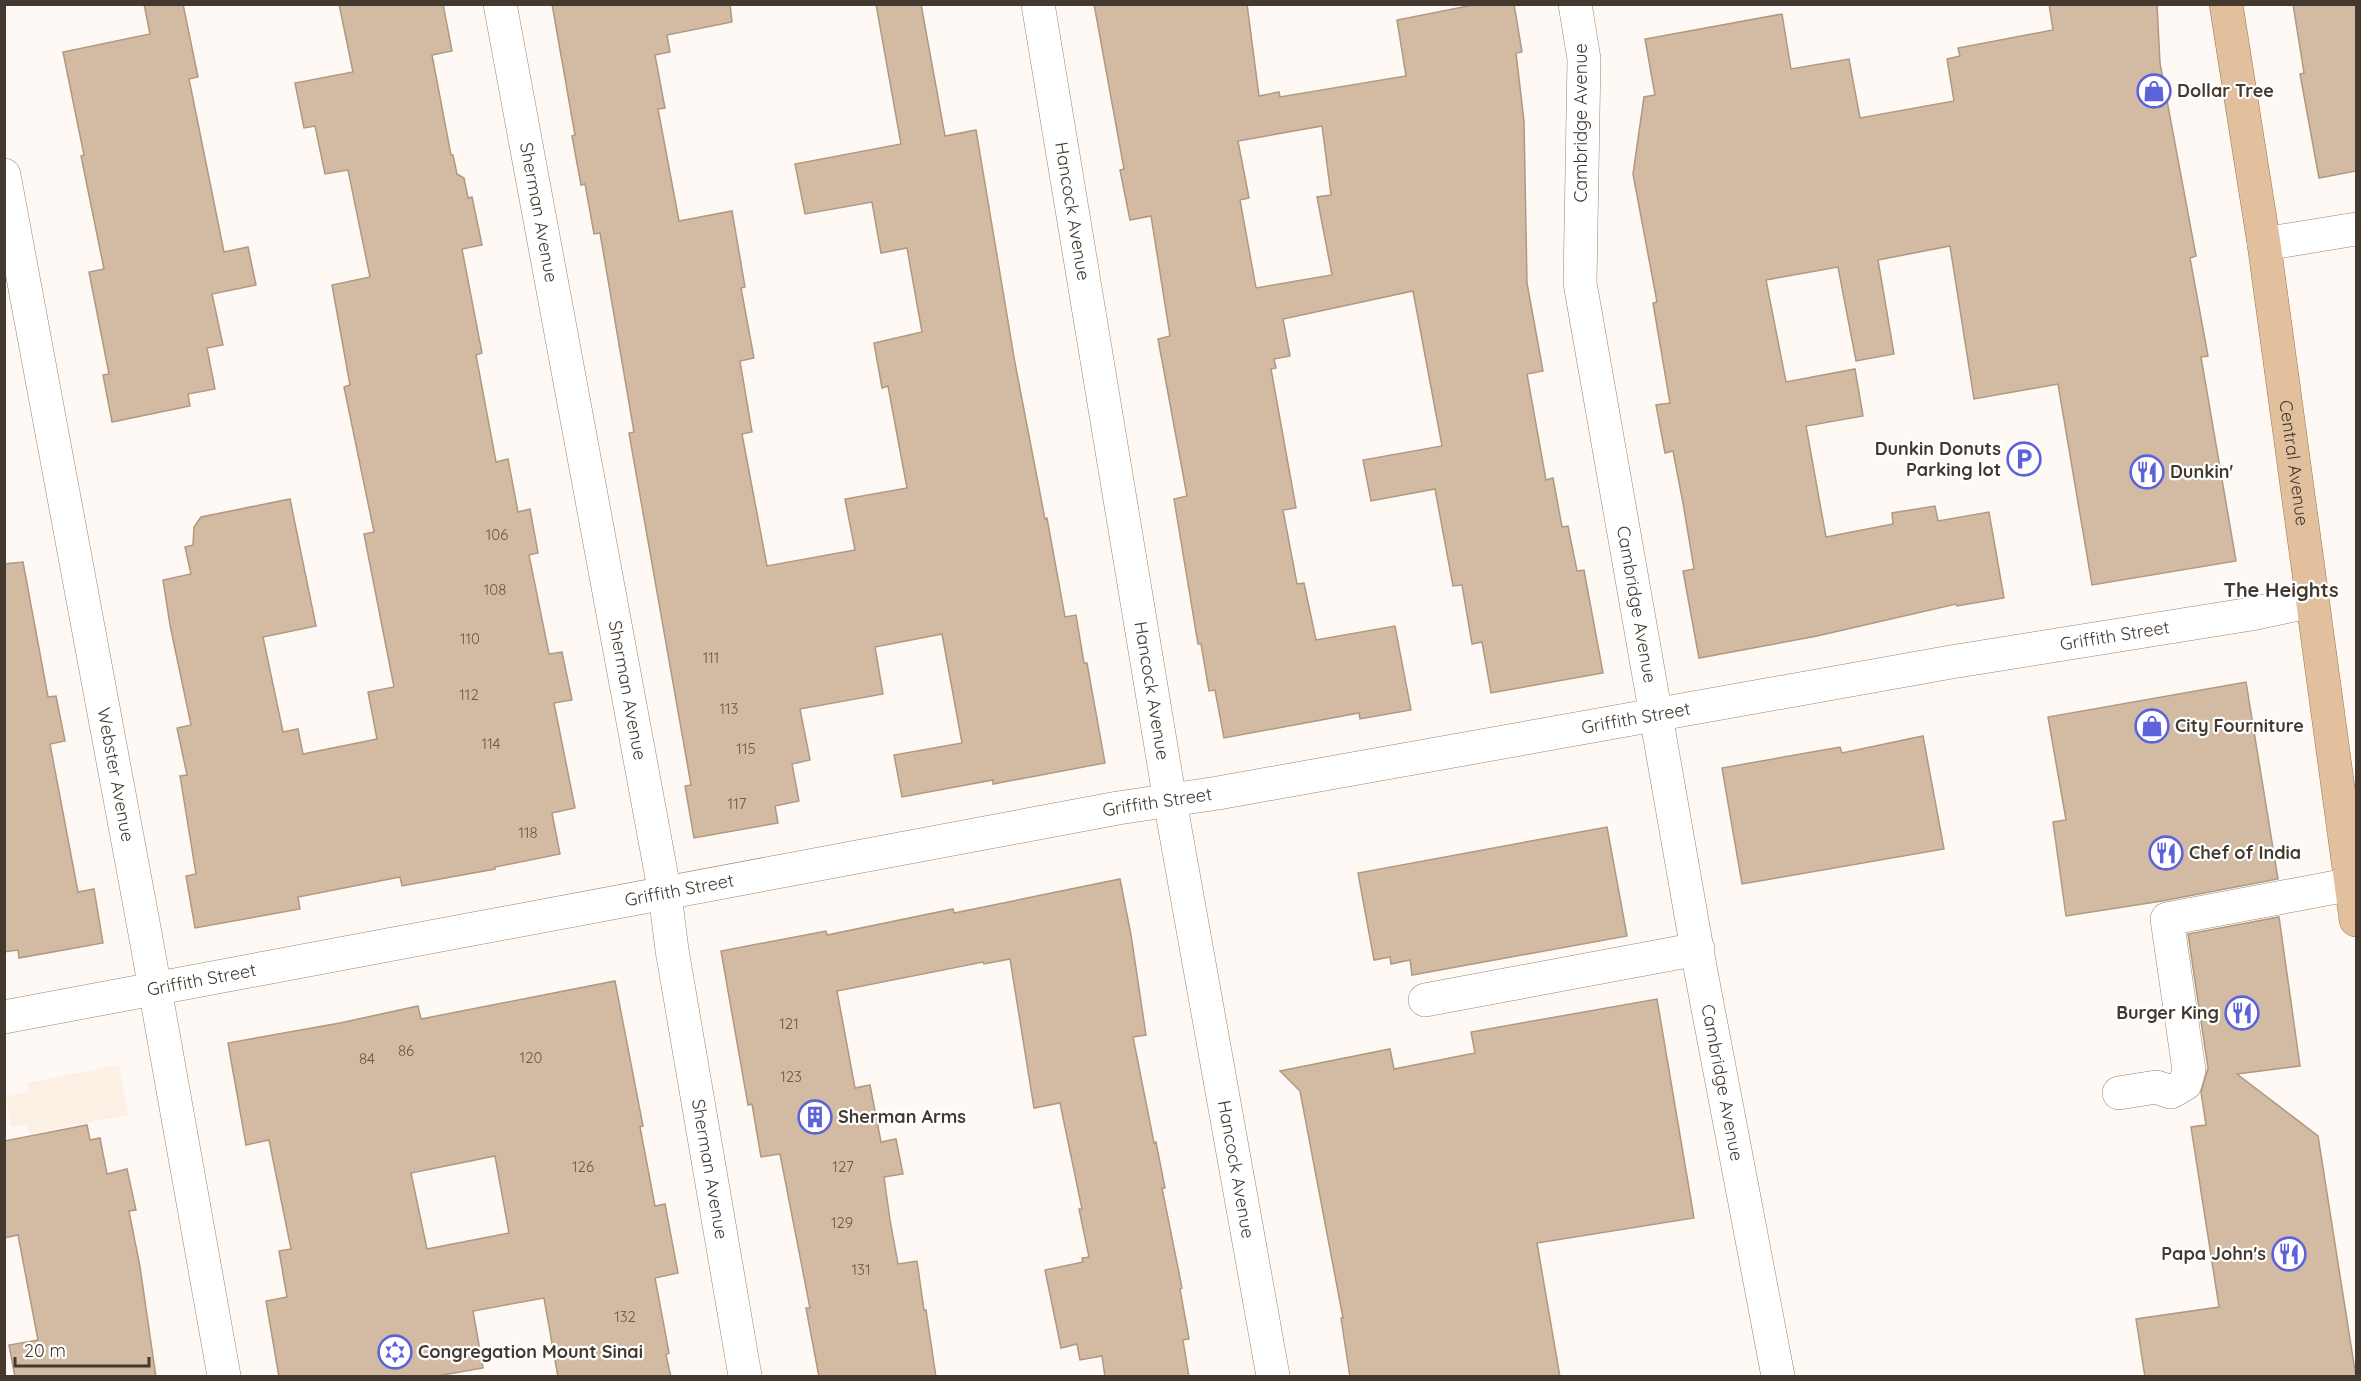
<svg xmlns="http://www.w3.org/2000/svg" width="2361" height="1381" font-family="Quicksand,sans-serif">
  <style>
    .built { fill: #fcefe3 }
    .building { fill: #d3baa2; stroke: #b09881; stroke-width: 1.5; fill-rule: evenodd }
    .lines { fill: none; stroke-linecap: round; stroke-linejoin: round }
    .minor-casing { stroke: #9b836c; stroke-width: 34 }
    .major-casing { stroke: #9d754c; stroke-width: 34 }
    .minor { stroke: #fff; stroke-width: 33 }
    .major { stroke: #e2c09d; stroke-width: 33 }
    .labels { text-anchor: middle; stroke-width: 4.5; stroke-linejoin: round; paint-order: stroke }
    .number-label { font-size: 15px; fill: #67594c }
    .poi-label { font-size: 18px; font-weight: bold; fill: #43392f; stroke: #fff; text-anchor: start }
    .street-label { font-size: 18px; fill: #43392f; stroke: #fff }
    .neighbourhood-label { font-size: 20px; font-weight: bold; fill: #43392f; stroke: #fff }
  </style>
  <rect width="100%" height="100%" fill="#fef9f4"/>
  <path class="built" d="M 119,1065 L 128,1115 L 29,1134 L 27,1124 L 11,1127 L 5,1097 L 28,1092 L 27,1083 Z"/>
  <path class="building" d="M 144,4 L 183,4 L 198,77 L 189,79 L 224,252 L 248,247 L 256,285 L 212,294 L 223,345 L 207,348 L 215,389 L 188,394 L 190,406 L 112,422 L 103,375 L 109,374 L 89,272 L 104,269 L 81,156 L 84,155 L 63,52 L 150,34 Z
    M 339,4 L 443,4 L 452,51 L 432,55 L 451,155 L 453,155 L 457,174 L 464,178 L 468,198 L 472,197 L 482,245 L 462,249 L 482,353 L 476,355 L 496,462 L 508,459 L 518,512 L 530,509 L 538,553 L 529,555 L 549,654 L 562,652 L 572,700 L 554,703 L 575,808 L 552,813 L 560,854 L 495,867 L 495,869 L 402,886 L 400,877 L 298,897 L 300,909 L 195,928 L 186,876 L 196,874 L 180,776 L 187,775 L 177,728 L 191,725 L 170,625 L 163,580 L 191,574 L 185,547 L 193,545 L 194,527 L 201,517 L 290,499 L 316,626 L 263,637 L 283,732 L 298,729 L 303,754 L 377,739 L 368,692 L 394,687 L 364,534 L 374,532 L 344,387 L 350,385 L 332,285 L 370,277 L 348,170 L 325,174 L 315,126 L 304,128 L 295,83 L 353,72 Z
    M 552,4 L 730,4 L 732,22 L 667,35 L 670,52 L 655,55 L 665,108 L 658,109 L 679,221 L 732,211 L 745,287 L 741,288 L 754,358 L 740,361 L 752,432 L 742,434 L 767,566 L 855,550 L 845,499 L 907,488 L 888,386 L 882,388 L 874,343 L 922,332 L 907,248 L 881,253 L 872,202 L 805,214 L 795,164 L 901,144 L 876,4 L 921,4 L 945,136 L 976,130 L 1015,363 L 1045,519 L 1047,518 L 1065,617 L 1076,615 L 1084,663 L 1087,663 L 1105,763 L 993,784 L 993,780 L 902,797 L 894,755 L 962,743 L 942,634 L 875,647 L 883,694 L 800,709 L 810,760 L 792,764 L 799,801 L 775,806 L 778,823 L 694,838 L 685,786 L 691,785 L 629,433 L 634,432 L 600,233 L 594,234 L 585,184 L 581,185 L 572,136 L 575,135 Z
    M 1094,4 L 1247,4 L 1259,96 L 1279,92 L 1280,97 L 1406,76 L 1397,20 L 1478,4 L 1514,4 L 1522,52 L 1516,53 L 1524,121 L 1527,283 L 1543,371 L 1527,374 L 1546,480 L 1553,478 L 1562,527 L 1568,526 L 1577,571 L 1584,570 L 1603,673 L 1491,693 L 1482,642 L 1472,644 L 1462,585 L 1453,586 L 1435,489 L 1371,501 L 1363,460 L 1442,446 L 1413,291 L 1283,319 L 1290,356 L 1274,359 L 1276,368 L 1271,369 L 1296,508 L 1283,510 L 1297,584 L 1304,583 L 1316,640 L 1395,626 L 1411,710 L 1360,719 L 1359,713 L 1224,738 L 1215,690 L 1209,691 L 1201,644 L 1198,644 L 1174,499 L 1187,496 L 1158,339 L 1170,336 L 1151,216 L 1130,220 L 1120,170 L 1124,169 ZM 1322,126 L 1331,195 L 1317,197 L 1332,275 L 1256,288 L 1240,200 L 1249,198 L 1238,141 Z
    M 2049,4 L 2157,4 L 2160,63 L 2196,256 L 2190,258 L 2208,356 L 2201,357 L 2236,561 L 2092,585 L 2058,384 L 1974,399 L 1950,246 L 1878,260 L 1894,354 L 1856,361 L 1838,267 L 1766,280 L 1786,382 L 1855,369 L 1863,416 L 1806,426 L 1826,537 L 1893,524 L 1892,513 L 1935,506 L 1938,521 L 1989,512 L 2004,598 L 1957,606 L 1956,604 L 1817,636 L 1699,658 L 1683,571 L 1694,569 L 1683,503 L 1673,451 L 1665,453 L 1656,405 L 1670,403 L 1653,303 L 1657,302 L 1633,174 L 1644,97 L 1655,95 L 1645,39 L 1782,14 L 1791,69 L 1849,59 L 1860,118 L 1954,101 L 1947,59 L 1960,56 L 1958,48 L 2053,30 Z
    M 2293,4 L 2356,4 L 2356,171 L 2319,178 L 2300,74 L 2304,73 Z
    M 23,562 L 48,697 L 56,696 L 65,741 L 50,744 L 78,892 L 94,889 L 103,943 L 19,958 L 18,950 L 4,952 L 4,564 Z
    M 2246,682 L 2278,879 L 2162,901 L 2066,916 L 2053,822 L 2066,820 L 2048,717 Z
    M 1923,736 L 1944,849 L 1742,884 L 1722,768 L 1840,747 L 1842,753 Z
    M 1607,827 L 1627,936 L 1412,975 L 1410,960 L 1391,964 L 1390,957 L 1374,960 L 1358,873 Z
    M 1120,879 L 1131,935 L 1146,1035 L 1133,1037 L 1154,1143 L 1156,1142 L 1165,1188 L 1162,1188 L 1182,1288 L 1180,1289 L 1189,1339 L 1183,1340 L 1189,1377 L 1105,1377 L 1102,1356 L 1080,1360 L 1077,1344 L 1061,1348 L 1045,1270 L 1083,1262 L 1082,1258 L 1089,1257 L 1079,1209 L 1082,1209 L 1060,1103 L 1034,1108 L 1010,959 L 984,964 L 983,962 L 837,991 L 855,1088 L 870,1085 L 881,1142 L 896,1139 L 903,1174 L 884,1177 L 890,1220 L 898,1264 L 917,1261 L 924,1310 L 926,1310 L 936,1377 L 819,1377 L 806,1308 L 810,1308 L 780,1154 L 761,1157 L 752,1104 L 748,1105 L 721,951 L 826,931 L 827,935 L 953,909 L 954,913 Z
    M 2279,917 L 2300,1066 L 2237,1074 L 2318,1136 L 2356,1377 L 2145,1377 L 2136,1319 L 2219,1307 L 2191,1127 L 2206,1125 L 2201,1092 L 2208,1068 L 2188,934 Z
    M 615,981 L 643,1126 L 640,1127 L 655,1206 L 665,1204 L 678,1273 L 655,1278 L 669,1353 L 666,1355 L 671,1377 L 558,1377 L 544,1298 L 473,1311 L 483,1368 L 432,1377 L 279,1377 L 266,1301 L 287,1297 L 279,1251 L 291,1249 L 269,1140 L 246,1145 L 228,1043 L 340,1023 L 418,1006 L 421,1019 ZM 495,1156 L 509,1233 L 427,1249 L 411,1173 Z
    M 1657,999 L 1694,1218 L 1537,1243 L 1560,1377 L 1350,1377 L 1341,1318 L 1343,1318 L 1300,1091 L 1280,1071 L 1390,1049 L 1394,1069 L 1475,1053 L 1471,1032 Z
    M 87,1125 L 90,1140 L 100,1138 L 107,1174 L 127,1169 L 136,1210 L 129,1211 L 140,1267 L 156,1377 L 15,1377 L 9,1345 L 38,1340 L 18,1235 L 4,1238 L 4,1141 Z"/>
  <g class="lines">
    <defs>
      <g id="minor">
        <path id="s1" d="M 500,4 L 665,894 L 672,950 L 745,1376"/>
        <path id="s2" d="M 1038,4 L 1170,801 L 1273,1376"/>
        <path id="s3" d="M 1575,4 L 1584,59 L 1580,283 L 1701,972 L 1778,1376"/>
        <path id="s4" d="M 4,175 L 147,944 L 224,1376"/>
        <path d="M 2264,244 L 2356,229"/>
        <path d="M 1425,1000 L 1698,949"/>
        <path id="s5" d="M 4,1017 L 1118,808 L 1218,793 L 1951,662 L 2251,614 L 2312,601"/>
        <path d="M 2119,1093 L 2156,1087 L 2171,1092 L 2185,1084 L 2189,1070 L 2167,919 L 2352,884"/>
      </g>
      <g id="major">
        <path id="s6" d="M 2226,4 L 2264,244 L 2356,920"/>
      </g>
    </defs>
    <use href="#minor" class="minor-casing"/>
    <use href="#major" class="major-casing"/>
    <use href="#minor" class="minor"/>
    <use href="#major" class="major"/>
  </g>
  <defs>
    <symbol id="shop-ring" viewBox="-11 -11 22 22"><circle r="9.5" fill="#fff" stroke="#5c62da" stroke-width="1.5"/><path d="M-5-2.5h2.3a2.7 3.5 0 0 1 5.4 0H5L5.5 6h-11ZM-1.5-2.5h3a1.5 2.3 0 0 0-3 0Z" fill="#5c62da"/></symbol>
    <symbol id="parking-ring" viewBox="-11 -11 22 22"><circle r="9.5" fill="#fff" stroke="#5c62da" stroke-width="1.5"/><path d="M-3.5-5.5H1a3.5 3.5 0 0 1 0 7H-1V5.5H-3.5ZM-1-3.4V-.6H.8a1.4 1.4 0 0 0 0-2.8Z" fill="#5c62da"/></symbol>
    <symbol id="restaurant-ring" viewBox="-11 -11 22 22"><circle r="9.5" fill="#fff" stroke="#5c62da" stroke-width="1.5"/><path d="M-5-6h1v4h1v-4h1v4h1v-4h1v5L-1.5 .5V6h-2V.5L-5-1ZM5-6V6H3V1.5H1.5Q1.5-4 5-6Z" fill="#5c62da"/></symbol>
    <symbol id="building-ring" viewBox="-11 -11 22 22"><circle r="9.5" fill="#fff" stroke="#5c62da" stroke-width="1.5"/><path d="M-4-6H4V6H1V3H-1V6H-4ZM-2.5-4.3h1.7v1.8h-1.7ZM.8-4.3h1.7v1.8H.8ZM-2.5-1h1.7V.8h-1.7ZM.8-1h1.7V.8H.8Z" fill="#5c62da"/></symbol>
    <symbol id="synagogue-ring" viewBox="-11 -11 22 22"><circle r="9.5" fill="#fff" stroke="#5c62da" stroke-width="1.5"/><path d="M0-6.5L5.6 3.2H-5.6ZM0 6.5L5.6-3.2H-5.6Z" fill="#5c62da"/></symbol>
  </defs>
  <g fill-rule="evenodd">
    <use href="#shop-ring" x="2135" y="72" width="38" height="38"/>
    <use href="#parking-ring" x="2005" y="440" width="38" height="38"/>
    <use href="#restaurant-ring" x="2128" y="453" width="38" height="38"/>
    <use href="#shop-ring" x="2133" y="707" width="38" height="38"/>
    <use href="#restaurant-ring" x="2147" y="834" width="38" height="38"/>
    <use href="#restaurant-ring" x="2223" y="994" width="38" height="38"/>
    <use href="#building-ring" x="796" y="1098" width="38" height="38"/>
    <use href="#restaurant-ring" x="2270" y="1235" width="38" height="38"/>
    <use href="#synagogue-ring" x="376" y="1333" width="38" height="38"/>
  </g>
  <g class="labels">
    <g class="number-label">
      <text x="497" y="540">106</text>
      <text x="495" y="595">108</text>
      <text x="470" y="644">110</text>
      <text x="711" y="663">111</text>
      <text x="469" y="700">112</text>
      <text x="729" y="714">113</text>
      <text x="491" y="749">114</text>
      <text x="746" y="754">115</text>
      <text x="737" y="809">117</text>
      <text x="528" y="838">118</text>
      <text x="789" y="1029">121</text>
      <text x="406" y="1056">86</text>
      <text x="531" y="1063">120</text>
      <text x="367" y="1064">84</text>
      <text x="791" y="1082">123</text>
      <text x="583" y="1172">126</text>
      <text x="843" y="1172">127</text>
      <text x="842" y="1228">129</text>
      <text x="861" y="1275">131</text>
      <text x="625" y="1322">132</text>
    </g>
    <g class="poi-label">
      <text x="2177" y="97">Dollar Tree</text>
      <text x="2001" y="455" text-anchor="end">Dunkin Donuts<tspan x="2001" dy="21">Parking lot</tspan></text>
      <text x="2170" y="478">Dunkin'</text>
      <text x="2175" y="732">City Fourniture</text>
      <text x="2189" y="859">Chef of India</text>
      <text x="2219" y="1019" text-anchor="end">Burger King</text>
      <text x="838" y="1123">Sherman Arms</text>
      <text x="2266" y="1260" text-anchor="end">Papa John's</text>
      <text x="418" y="1358">Congregation Mount Sinai</text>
    </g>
    <g class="street-label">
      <text transform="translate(1581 123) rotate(-90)" y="6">Cambridge Avenue</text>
      <text dy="6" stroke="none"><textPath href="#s1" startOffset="212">Sherman Avenue</textPath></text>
      <text dy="6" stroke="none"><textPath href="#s2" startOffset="210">Hancock Avenue</textPath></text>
      <text dy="6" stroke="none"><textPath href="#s6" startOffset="464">Central Avenue</textPath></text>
      <text dy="6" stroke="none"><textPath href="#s3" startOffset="606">Cambridge Avenue</textPath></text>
      <text dy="6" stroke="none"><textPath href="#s5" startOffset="2145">Griffith Street</textPath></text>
      <text dy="6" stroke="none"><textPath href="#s1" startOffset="698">Sherman Avenue</textPath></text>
      <text dy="6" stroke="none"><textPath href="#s2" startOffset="696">Hancock Avenue</textPath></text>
      <text dy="6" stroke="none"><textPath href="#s5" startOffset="1659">Griffith Street</textPath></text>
      <text dy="6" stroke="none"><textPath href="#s4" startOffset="610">Webster Avenue</textPath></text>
      <text dy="6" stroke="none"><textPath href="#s5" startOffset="1173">Griffith Street</textPath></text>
      <text dy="6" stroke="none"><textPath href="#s5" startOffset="687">Griffith Street</textPath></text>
      <text dy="6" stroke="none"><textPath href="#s5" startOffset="201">Griffith Street</textPath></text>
      <text dy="6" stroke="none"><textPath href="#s3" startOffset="1092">Cambridge Avenue</textPath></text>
      <text dy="6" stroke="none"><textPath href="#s1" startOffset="1184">Sherman Avenue</textPath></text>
      <text dy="6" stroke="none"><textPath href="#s2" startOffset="1182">Hancock Avenue</textPath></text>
    </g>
    <g class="neighbourhood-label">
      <text x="2281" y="597">The Heights</text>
    </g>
  </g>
  <rect width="2361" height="1381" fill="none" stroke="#43392f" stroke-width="12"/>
  <path d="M15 1357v9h134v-9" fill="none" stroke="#43392f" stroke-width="3"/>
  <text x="24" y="1357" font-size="18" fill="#43392f" stroke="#ffffff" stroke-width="4.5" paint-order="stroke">20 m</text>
</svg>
